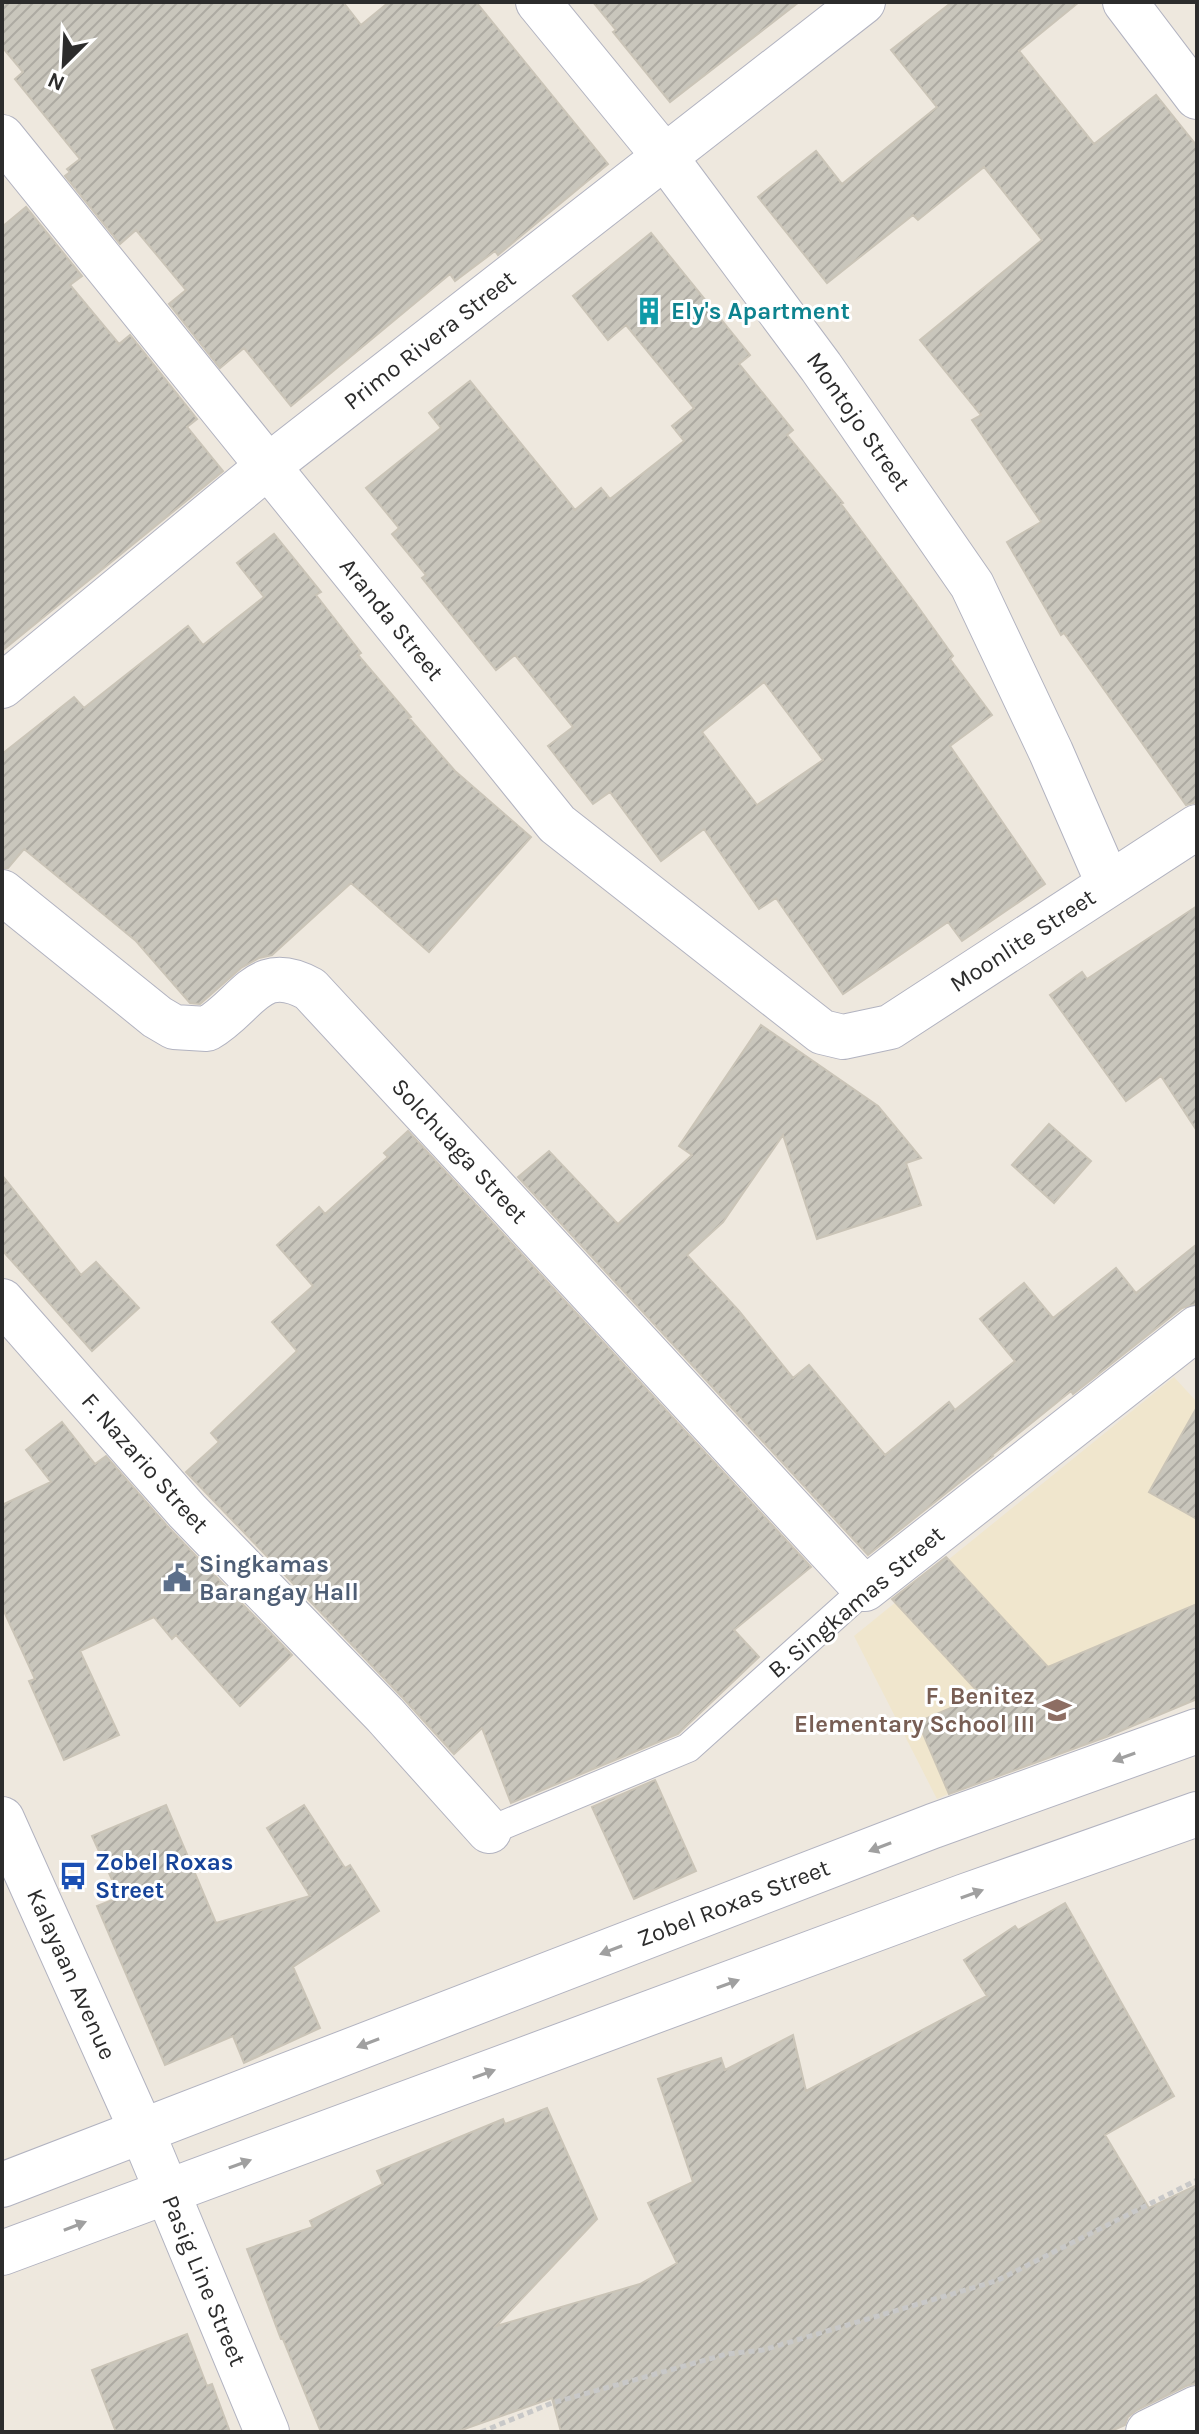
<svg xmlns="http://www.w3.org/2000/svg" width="1199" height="2434" font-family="Karla,sans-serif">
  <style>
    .education { fill: #f0e6cd }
    .building { fill: url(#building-hatch); stroke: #cac4b7; stroke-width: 2; fill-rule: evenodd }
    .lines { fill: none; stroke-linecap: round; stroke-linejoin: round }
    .service-casing { stroke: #b2b3c0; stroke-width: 30 }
    .pedestrian-casing { stroke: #b2b3c0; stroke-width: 46 }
    .minor-casing { stroke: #b2b3c0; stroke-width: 46 }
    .secondary-casing { stroke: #b2b3c0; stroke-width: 46 }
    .path { stroke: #c8c8c8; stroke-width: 5; stroke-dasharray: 6 4; stroke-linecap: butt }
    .service { stroke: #fff; stroke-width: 28 }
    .pedestrian { stroke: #fff; stroke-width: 44 }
    .minor { stroke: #fff; stroke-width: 44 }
    .secondary { stroke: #fff; stroke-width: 44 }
    .oneway { fill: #a0a0a0 }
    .labels { text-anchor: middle; stroke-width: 6; stroke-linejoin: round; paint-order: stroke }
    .culture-label { font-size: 24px; font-weight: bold; fill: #0d838f; stroke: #fff; text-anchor: start }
    .street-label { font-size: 24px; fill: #2c2c2c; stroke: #fff }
    .service-label { font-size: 24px; font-weight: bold; fill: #4e5e75; stroke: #fff; text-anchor: start }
    .education-label { font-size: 24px; font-weight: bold; fill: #785e54; stroke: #fff; text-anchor: end }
    .transit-label { font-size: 24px; font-weight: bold; fill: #164399; stroke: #fff; text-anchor: start }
  </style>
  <defs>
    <pattern id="building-hatch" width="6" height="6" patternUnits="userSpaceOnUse" patternTransform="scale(2)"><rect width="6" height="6" fill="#c9c6bc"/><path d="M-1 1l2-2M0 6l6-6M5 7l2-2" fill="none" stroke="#adaaa2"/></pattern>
  </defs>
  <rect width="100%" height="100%" fill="#eee8de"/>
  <path class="education" d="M 1174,1377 L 1197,1402 L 1197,1682 L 937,1799 L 854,1636 Z"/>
  <path class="building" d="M 2,2 L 343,2 L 361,25 L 389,2 L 476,2 L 608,164 L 498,255 L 495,251 L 455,281 L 450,274 L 291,406 L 244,348 L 220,368 L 169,304 L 186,290 L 136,230 L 120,244 L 65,176 L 70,172 L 67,169 L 80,159 L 15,79 L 23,72 L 2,47 Z
    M 593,2 L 799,2 L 670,102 L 613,32 L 616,30 Z
    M 952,2 L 1079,2 L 1019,51 L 1094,144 L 1156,95 L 1197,146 L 1197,802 L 1186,805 L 1064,633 L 1061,635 L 1007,542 L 1041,522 L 972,420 L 981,415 L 920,340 L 1042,240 L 984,167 L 918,220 L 913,215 L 827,283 L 758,197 L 816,151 L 842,184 L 937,107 L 891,50 Z
    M 26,207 L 82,276 L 70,285 L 119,344 L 130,335 L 197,419 L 187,427 L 223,471 L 2,651 L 2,227 Z
    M 651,233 L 750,355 L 739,364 L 793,430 L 787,435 L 843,503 L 841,504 L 916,604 L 953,656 L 950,659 L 992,715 L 950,746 L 1045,884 L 962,941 L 948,922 L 843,994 L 776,898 L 759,909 L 704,829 L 661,861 L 610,792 L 593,804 L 548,746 L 573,727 L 515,655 L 496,670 L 422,578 L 426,575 L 392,534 L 399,528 L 366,488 L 441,428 L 429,413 L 470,381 L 575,510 L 601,488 L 610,499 L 684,441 L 672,426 L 694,408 L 626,325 L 608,340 L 573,296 ZM 764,682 L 823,760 L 757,805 L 702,732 Z
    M 274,534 L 321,592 L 316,595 L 361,653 L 358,655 L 411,717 L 409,718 L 455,771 L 531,837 L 429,952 L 351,883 L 272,955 L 259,958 L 241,968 L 200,1004 L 190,1003 L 136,941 L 24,849 L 8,868 L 2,868 L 2,754 L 74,697 L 84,708 L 188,626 L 203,645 L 264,597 L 237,563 Z
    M 1197,906 L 1197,1131 L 1161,1076 L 1126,1101 L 1050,995 L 1082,972 L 1087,979 Z
    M 761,1025 L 878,1106 L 921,1158 L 906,1163 L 921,1205 L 817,1239 L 783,1135 L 723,1222 L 687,1255 L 739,1311 L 793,1378 L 809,1365 L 885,1455 L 949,1402 L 955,1410 L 1015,1361 L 980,1319 L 1024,1283 L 1053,1318 L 1116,1268 L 1136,1293 L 1197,1244 L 1197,1304 L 1182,1308 L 1073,1394 L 1071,1391 L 992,1455 L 993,1456 L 868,1555 L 518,1177 L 549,1151 L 618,1224 L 692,1155 L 679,1146 Z
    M 1049,1124 L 1091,1161 L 1054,1203 L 1012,1165 Z
    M 408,1131 L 811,1567 L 734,1630 L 759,1657 L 678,1734 L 511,1803 L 482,1728 L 454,1754 L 403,1698 L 186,1472 L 219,1442 L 211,1433 L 297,1351 L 272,1322 L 313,1286 L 277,1245 L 319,1207 L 325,1214 L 388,1157 L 384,1153 Z
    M 2,1175 L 81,1275 L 96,1262 L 139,1308 L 92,1351 L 2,1250 Z
    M 1197,1407 L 1197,1519 L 1149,1492 Z
    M 62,1422 L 95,1464 L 106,1456 L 169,1528 L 292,1655 L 240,1706 L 176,1635 L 172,1639 L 154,1617 L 80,1651 L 119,1735 L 64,1760 L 29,1681 L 35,1679 L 2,1607 L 2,1505 L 51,1482 L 26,1450 Z
    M 946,1557 L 1048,1667 L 1197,1604 L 1197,1699 L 1106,1737 L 949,1794 L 918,1722 L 981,1695 L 892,1599 Z
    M 655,1780 L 696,1871 L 634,1899 L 592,1807 Z
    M 166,1805 L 216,1923 L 310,1896 L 267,1828 L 304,1805 L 345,1868 L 350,1865 L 379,1911 L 293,1967 L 320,2028 L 244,2063 L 233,2036 L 165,2065 L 97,1906 L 120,1897 L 92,1836 Z
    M 1065,1903 L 1174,2096 L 1105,2135 L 1149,2208 L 1197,2185 L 1197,2383 L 1186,2386 L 1137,2410 L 1128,2417 L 1125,2425 L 1109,2432 L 561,2432 L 552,2398 L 456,2432 L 321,2432 L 283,2339 L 281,2339 L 247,2249 L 313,2227 L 310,2221 L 383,2184 L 377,2171 L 503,2119 L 505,2124 L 547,2108 L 597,2219 L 496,2326 L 640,2284 L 677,2263 L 648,2203 L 693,2182 L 658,2079 L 721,2058 L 725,2070 L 793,2035 L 806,2091 L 987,1996 L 964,1960 L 1015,1926 L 1018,1930 Z
    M 187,2334 L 207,2386 L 212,2384 L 230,2432 L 116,2432 L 92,2370 Z"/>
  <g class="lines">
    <defs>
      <path id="service" d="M 489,1831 L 688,1748 L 865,1589"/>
      <path id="pedestrian" d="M 1148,2432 L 1197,2408"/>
      <g id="minor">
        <path id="s1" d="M 538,2 L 665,157 L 821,367 L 972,585 L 1051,752 L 1108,883"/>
        <path d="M 1125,2 L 1197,97"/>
        <path id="s2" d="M 2,137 L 557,824 L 822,1032 L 843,1037 L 890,1027 L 1197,827"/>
        <path id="s3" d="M 2,686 L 267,467 L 863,2"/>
        <path id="s4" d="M 2,892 L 157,1017 L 174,1027 L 207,1029 C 248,1005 258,960 310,989 L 865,1589 L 1197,1328"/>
        <path id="s5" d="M 2,1301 L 187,1511 L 385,1715 L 489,1831"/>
      </g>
      <g id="secondary">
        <path id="s6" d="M 2,1819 L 141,2129 L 267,2432"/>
        <path id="s7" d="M 2,2185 L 933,1826 L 1197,1731"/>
        <path d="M 2,2253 L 965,1896 L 1197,1814"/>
      </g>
    </defs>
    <use href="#service" class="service-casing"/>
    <use href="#pedestrian" class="pedestrian-casing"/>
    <use href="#minor" class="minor-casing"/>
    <use href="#secondary" class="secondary-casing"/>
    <path class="path" d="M 481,2432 L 552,2403 L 727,2354 L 763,2350 L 996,2281 L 1197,2180"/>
    <use href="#service" class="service"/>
    <use href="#pedestrian" class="pedestrian"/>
    <use href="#minor" class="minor"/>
    <use href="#secondary" class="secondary"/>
  </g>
  <defs><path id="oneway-solid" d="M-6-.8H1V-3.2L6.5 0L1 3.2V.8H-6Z" transform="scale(2)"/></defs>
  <g class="oneway">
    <use href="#oneway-solid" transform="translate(1124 1757) rotate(160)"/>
    <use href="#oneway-solid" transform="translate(880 1847) rotate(159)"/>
    <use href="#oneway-solid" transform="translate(972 1894) rotate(-20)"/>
    <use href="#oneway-solid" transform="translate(611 1950) rotate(159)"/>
    <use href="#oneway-solid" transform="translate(728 1984) rotate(-20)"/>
    <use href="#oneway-solid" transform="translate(368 2043) rotate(159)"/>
    <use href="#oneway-solid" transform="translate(484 2074) rotate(-20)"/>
    <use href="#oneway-solid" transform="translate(240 2164) rotate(-20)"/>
    <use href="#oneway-solid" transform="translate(75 2226) rotate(-21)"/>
  </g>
  <defs>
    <symbol id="building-bare" viewBox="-9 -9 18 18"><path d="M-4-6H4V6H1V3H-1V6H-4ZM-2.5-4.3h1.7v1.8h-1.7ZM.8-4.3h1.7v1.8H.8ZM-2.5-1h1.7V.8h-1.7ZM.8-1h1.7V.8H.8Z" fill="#0f9aa8" stroke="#fff" stroke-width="2.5" paint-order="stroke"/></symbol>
    <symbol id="civic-bare" viewBox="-9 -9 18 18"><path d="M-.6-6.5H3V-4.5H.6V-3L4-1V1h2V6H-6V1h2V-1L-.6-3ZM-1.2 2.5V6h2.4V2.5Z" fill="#5c6f8a" stroke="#fff" stroke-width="2.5" paint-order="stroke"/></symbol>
    <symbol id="school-bare" viewBox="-9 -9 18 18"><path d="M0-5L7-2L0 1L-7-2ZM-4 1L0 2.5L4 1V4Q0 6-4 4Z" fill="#8d6e63" stroke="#fff" stroke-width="2.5" paint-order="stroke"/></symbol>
    <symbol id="bus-bare" viewBox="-9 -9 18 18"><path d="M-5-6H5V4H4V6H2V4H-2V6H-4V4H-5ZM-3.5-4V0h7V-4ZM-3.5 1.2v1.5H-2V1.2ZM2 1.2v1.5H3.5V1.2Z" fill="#1a4fb4" stroke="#fff" stroke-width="2.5" paint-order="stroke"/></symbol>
  </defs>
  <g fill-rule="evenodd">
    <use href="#building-bare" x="629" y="291" width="40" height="40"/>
    <use href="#civic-bare" x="157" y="1558" width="40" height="40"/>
    <use href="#school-bare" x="1037" y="1690" width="40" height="40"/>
    <use href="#bus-bare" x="53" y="1856" width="40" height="40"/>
  </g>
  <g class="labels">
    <g class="culture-label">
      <text x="671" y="319">Ely's Apartment</text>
    </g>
    <g class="street-label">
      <text dy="8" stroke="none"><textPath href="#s3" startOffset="550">Primo Rivera Street</textPath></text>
      <text dy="8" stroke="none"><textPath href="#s1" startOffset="528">Montojo Street</textPath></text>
      <text dy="8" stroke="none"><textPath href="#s2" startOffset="620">Aranda Street</textPath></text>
      <text dy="8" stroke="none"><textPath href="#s2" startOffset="1448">Moonlite Street</textPath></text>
      <text dy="8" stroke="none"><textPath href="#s4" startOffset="594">Solchuaga Street</textPath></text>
      <text dy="8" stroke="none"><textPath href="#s5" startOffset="216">F. Nazario Street</textPath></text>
      <text transform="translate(856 1602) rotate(-40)" y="8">B. Singkamas Street</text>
      <text dy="8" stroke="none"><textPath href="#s7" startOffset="784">Zobel Roxas Street</textPath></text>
      <text dy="8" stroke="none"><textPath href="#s6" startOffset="170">Kalayaan Avenue</textPath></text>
      <text dy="8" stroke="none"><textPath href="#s6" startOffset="504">Pasig Line Street</textPath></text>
    </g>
    <g class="service-label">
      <text x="199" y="1572">Singkamas<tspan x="199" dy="28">Barangay Hall</tspan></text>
    </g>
    <g class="education-label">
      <text x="1035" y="1704">F. Benitez<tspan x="1035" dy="28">Elementary School III</tspan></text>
    </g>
    <g class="transit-label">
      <text x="95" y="1870">Zobel Roxas<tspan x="95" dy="28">Street</tspan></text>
    </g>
  </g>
  <rect width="1199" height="2434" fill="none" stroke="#2c2c2c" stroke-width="8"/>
  <g transform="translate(64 64) rotate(204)" stroke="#ffffff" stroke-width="6" paint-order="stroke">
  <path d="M0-6L14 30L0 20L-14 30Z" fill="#2c2c2c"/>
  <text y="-12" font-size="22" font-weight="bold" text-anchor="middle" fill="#2c2c2c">N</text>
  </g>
</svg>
